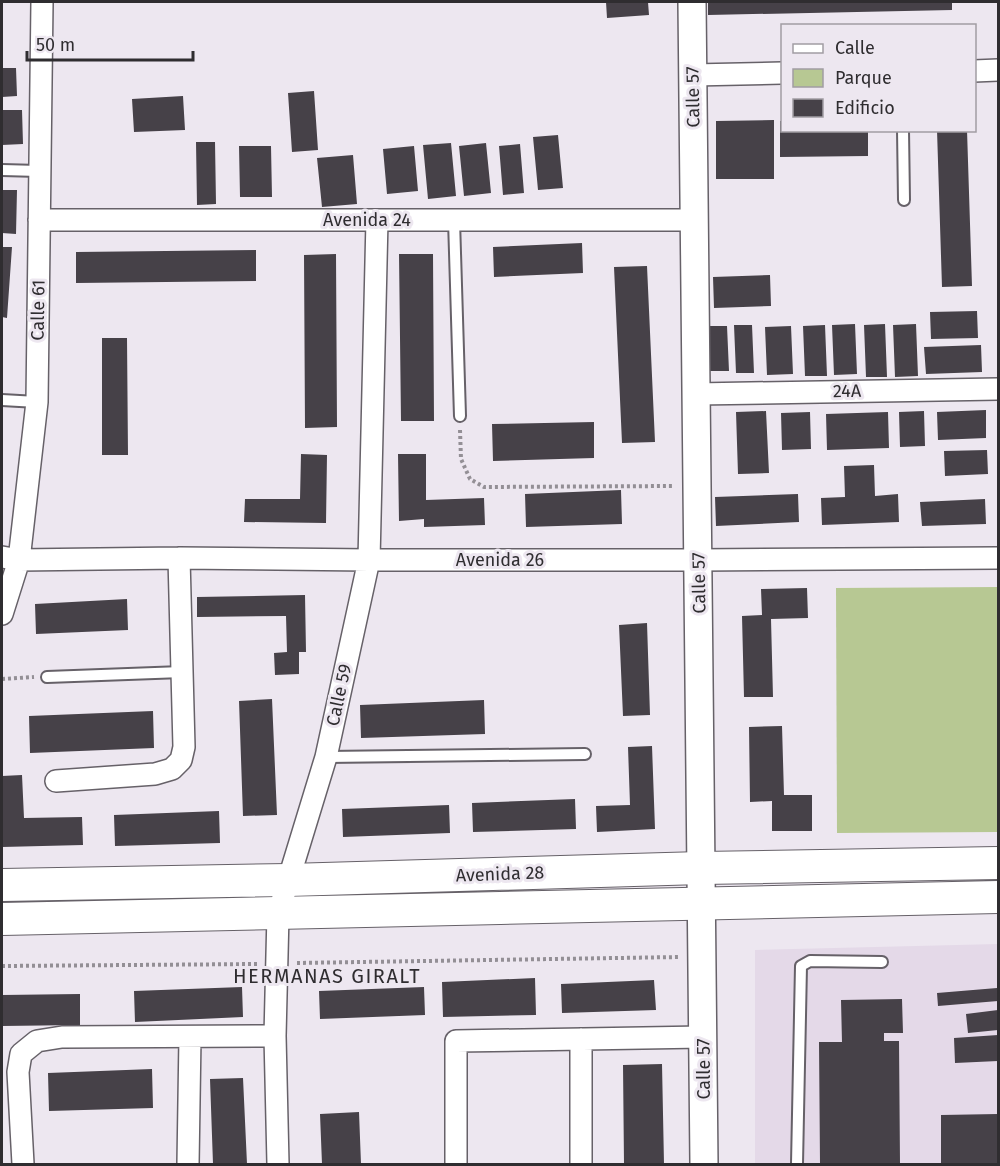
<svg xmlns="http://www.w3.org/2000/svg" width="1000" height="1166" font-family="'Fira Sans',sans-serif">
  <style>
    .built { fill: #e4d9e8 }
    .green { fill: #b7c893 }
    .building { fill: #464148 }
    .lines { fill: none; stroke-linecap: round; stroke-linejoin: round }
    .service-casing { stroke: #666168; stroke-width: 14 }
    .minor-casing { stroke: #666168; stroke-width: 24 }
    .tertiary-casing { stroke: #666168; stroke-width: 30 }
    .secondary-casing { stroke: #666168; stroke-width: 34 }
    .path { stroke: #938f95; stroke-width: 4; stroke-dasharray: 3 3; stroke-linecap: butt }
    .service { stroke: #fff; stroke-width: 10 }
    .minor { stroke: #fff; stroke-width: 21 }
    .tertiary { stroke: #fff; stroke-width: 27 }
    .secondary { stroke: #fff; stroke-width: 32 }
    .labels { text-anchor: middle; stroke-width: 6; stroke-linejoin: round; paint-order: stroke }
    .street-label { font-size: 18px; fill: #2f2d30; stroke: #ede7f0 }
    .neighbourhood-label { font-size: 20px; letter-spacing: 1.5px; fill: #2f2d30; stroke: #ede7f0 }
  </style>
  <rect width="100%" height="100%" fill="#ede7f0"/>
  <path class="built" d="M 998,944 L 998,1164 L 755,1164 L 755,950 Z"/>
  <path class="green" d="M 998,587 L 998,832 L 837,833 L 836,588 Z"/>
  <path class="building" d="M 606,2 L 648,2 L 649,15 L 607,18 Z
    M 708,2 L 952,2 L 952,10 L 708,15 Z
    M 2,68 L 16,68 L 17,96 L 2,97 Z
    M 314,91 L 318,150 L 292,152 L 288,93 Z
    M 183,96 L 185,130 L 134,132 L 132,99 Z
    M 2,110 L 22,110 L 23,144 L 2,145 Z
    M 774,120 L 774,179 L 716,179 L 716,121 Z
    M 780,121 L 782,121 L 782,130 L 868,130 L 868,156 L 780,157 Z
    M 937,130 L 967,130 L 972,286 L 942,287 Z
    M 558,135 L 563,188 L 538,190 L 533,137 Z
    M 196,142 L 215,142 L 216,204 L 197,205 Z
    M 451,143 L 456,196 L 428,199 L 423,145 Z
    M 486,143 L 491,193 L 464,196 L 459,146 Z
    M 520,144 L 524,193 L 503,195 L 499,146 Z
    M 239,146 L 271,146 L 272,197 L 240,197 Z
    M 414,146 L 418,191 L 387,194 L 383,149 Z
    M 353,155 L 357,204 L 322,207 L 317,158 Z
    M 2,190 L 17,190 L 16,234 L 2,233 Z
    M 582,243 L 583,273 L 494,277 L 493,247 Z
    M 2,247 L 12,247 L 7,318 L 2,317 Z
    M 256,250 L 256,281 L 76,283 L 76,252 Z
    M 336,254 L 337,427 L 305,428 L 304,255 Z
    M 399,254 L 433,254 L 434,421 L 401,421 Z
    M 647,266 L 655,442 L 622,443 L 614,267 Z
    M 770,275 L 771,306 L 714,308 L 713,277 Z
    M 977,311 L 978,338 L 931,339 L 930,312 Z
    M 855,324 L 857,374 L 834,375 L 832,325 Z
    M 885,324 L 887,377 L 866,377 L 864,325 Z
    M 916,324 L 918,376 L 895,377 L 893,325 Z
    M 734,325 L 752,325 L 754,373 L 736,373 Z
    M 825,325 L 827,376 L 805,376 L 803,326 Z
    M 706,326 L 727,326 L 729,371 L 708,371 Z
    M 791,326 L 793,374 L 767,375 L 765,327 Z
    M 102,338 L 127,338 L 128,455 L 102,455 Z
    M 981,345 L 982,372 L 926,374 L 924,347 Z
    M 986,410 L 986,438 L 938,440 L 937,412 Z
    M 766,411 L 769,473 L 738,474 L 736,412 Z
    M 924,411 L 925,446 L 900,447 L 899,412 Z
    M 810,412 L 811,449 L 782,450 L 781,413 Z
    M 888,412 L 889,448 L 827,450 L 826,414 Z
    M 594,422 L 594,458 L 493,461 L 492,424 Z
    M 987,450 L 988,474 L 945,476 L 944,451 Z
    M 301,454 L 327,455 L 326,523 L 244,522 L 245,499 L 300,499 Z
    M 398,454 L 426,454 L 426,500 L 484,498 L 485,525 L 424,527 L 424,519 L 399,521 Z
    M 874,465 L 875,496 L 898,494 L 899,522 L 822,525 L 821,498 L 845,497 L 844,466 Z
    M 621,490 L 622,524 L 526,527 L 525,494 Z
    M 798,494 L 799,522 L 716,526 L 715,497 Z
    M 985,499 L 986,524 L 922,526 L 920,502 Z
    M 807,588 L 808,618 L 771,619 L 773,697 L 744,697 L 742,616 L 762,615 L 761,589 Z
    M 305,595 L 306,652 L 299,652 L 299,674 L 275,675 L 274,653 L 287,652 L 286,616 L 197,617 L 197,597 Z
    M 127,599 L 128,630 L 36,634 L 35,604 Z
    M 647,623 L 650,715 L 623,716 L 619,625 Z
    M 272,699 L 277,815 L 243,816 L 239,701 Z
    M 484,700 L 485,734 L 361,738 L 360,705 Z
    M 153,711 L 154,748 L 30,753 L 29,716 Z
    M 782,726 L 784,795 L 812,795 L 812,831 L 772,831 L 772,801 L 750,802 L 749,727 Z
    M 652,746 L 655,829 L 597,832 L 596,806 L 630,805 L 628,747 Z
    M 22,775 L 24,818 L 82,817 L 83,845 L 2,847 L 2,776 Z
    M 575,799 L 576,829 L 473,832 L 472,803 Z
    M 449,805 L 450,833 L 343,837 L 342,809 Z
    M 219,811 L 220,843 L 115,846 L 114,815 Z
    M 535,978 L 536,1015 L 443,1017 L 442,982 Z
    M 654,980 L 656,1010 L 562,1013 L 561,984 Z
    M 242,987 L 243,1017 L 135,1022 L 134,991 Z
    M 424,987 L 425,1015 L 320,1019 L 319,991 Z
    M 997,988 L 998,1001 L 938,1006 L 937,993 Z
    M 80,994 L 80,1025 L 2,1026 L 2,995 Z
    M 902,999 L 903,1033 L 884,1033 L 884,1041 L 899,1041 L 900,1164 L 820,1164 L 819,1042 L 842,1042 L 841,1000 Z
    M 998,1010 L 998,1030 L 968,1033 L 966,1014 Z
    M 998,1035 L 998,1061 L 955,1063 L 954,1038 Z
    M 662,1064 L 664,1164 L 624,1164 L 623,1065 Z
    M 152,1069 L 153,1108 L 49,1111 L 48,1073 Z
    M 243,1078 L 247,1164 L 213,1164 L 210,1079 Z
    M 359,1112 L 361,1164 L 322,1164 L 320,1114 Z
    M 998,1114 L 998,1164 L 941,1164 L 941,1115 Z"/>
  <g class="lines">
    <defs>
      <path id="service" d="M 903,130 L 904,200
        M 2,170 L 39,171
        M 454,220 L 460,416
        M 2,400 L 37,402
        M 47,677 L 182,672
        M 326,757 L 585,754
        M 797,1164 L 801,966 L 810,961 L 882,962"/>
      <path id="minor" d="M 974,71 L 998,70
        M 693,75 L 782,73
        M 39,220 L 695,220
        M 696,394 L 998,389
        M 2,557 L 19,560 L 179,558 L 369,560 L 698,560 L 998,558
        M 2,614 L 19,560 L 37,402 L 42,2
        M 56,781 L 155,774 L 172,769 L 181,760 L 184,747 L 179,558
        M 581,1039 L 581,1164
        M 23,1164 L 18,1072 L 21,1054 L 37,1041 L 62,1037 L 275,1036
        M 188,1164 L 190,1037
        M 278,1164 L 275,1036 L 278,914 L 326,757 L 369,560 L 377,220
        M 456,1164 L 456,1041 L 703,1037"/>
      <path id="tertiary" d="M 692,2 L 704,1164"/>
      <path id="secondary" d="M 2,885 L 289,880 L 701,868 L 998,863
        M 2,919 C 334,913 666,903 998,897"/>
    </defs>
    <use href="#service" class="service-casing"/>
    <use href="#minor" class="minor-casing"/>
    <use href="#tertiary" class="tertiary-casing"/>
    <use href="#secondary" class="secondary-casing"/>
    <path class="path" d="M 460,430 L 461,459 L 470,479 L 484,487 L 673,486
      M 2,679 L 34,677
      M 297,963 L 680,957
      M 2,966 L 257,964"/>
    <use href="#service" class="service"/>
    <use href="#minor" class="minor"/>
    <use href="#tertiary" class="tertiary"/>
    <use href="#secondary" class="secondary"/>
  </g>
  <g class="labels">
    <g class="street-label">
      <text transform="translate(693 97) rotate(-91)" y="6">Calle 57</text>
      <text x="367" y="226">Avenida 24</text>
      <text transform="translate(38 310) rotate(-89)" y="6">Calle 61</text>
      <text transform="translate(847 391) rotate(-1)" y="6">24A</text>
      <text x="500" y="566">Avenida 26</text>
      <text transform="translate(699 583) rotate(-91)" y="6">Calle 57</text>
      <text transform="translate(339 695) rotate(-78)" y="6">Calle 59</text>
      <text transform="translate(500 874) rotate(-2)" y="6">Avenida 28</text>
      <text transform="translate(704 1069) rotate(-90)" y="6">Calle 57</text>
    </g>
    <g class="neighbourhood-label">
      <text x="327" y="983">HERMANAS GIRALT</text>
    </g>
  </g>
  <rect width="1000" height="1166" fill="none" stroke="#2f2d30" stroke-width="6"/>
  <rect x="781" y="24" width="195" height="108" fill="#ede7f0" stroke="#a19da3" stroke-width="1.5"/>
  <rect x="793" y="44" width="30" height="9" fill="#ffffff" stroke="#a19da3" stroke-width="1.5"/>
  <text x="835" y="54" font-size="18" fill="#2f2d30">Calle</text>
  <rect x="793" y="69" width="30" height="18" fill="#b7c893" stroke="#a19da3" stroke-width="1.5"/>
  <text x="835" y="84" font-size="18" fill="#2f2d30">Parque</text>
  <rect x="793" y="99" width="30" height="18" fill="#464148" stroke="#a19da3" stroke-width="1.5"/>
  <text x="835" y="114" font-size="18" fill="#2f2d30">Edificio</text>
  <path d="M27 51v9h166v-9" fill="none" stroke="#2f2d30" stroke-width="3"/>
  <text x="36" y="51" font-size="18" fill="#2f2d30" stroke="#ede7f0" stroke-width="4.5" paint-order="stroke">50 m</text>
</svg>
